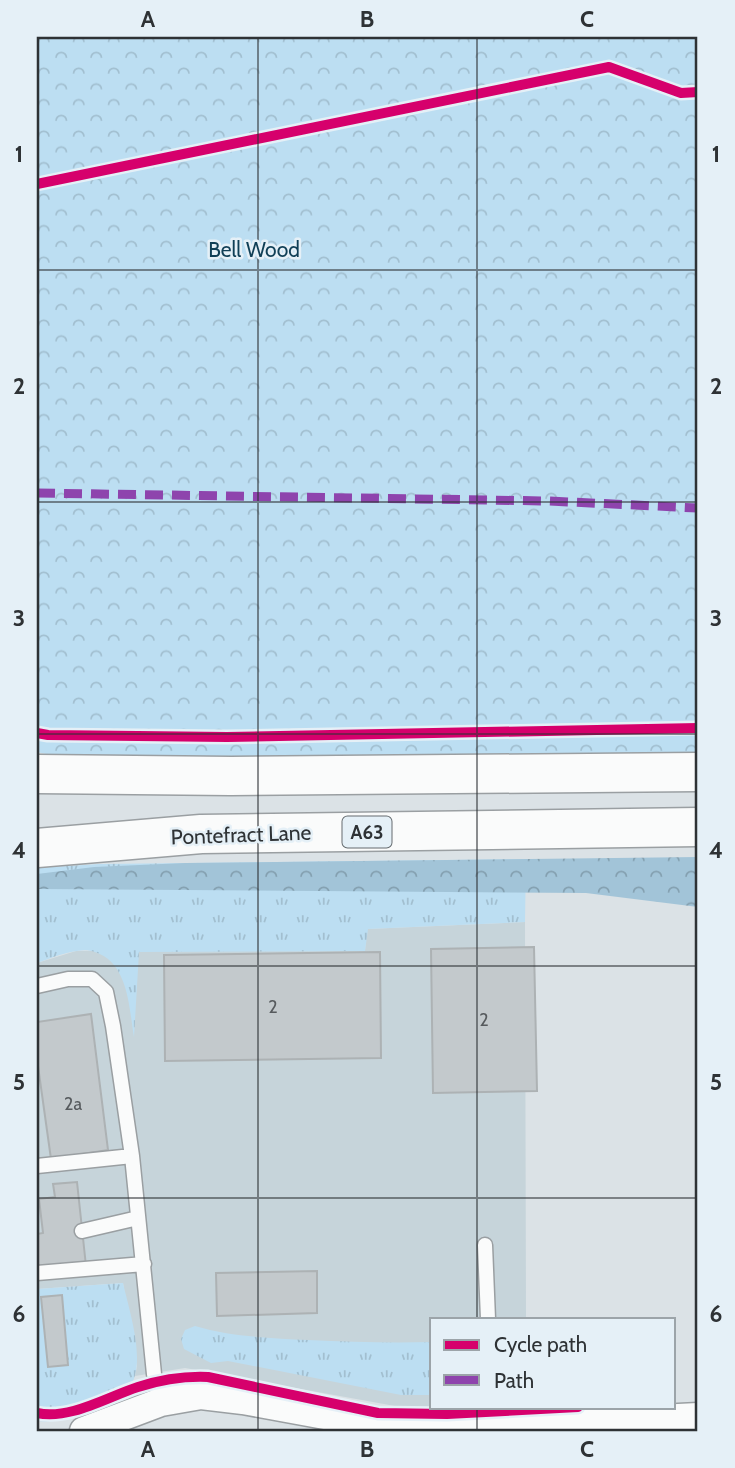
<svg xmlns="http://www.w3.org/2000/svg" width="735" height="1468" font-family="Cabin,sans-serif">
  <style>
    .built { fill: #c6d4da }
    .grass { fill: url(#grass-tufts) }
    .forest { fill: url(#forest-crowns) }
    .park { fill: url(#park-crowns) }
    .building { fill: #c3c9cc; stroke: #adb2b4; stroke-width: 2 }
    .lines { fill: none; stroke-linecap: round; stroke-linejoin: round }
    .service-casing { stroke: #9a9fa2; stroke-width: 17 }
    .minor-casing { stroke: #9a9fa2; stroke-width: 31 }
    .trunk-casing { stroke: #9a9fa2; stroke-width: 41 }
    .service { stroke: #fafbfb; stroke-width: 14 }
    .minor { stroke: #fafbfb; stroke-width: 28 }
    .trunk { stroke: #fafbfb; stroke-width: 38 }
    .quiet { stroke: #8e44ad; stroke-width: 9; stroke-dasharray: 18 9; stroke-linecap: butt }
    .cycleway-casing { stroke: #e5f0f7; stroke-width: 15 }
    .cycleway { stroke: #d6006c; stroke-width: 10 }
    .grid { fill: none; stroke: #2e3235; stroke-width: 2; stroke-opacity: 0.55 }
    .labels { text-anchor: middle; stroke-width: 5; stroke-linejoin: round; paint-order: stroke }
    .number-label { font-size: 18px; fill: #565a5d }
    .shield { fill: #e5f0f7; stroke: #656b6f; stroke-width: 2 }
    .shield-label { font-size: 19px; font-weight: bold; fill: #2e3235 }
    .park-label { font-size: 21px; fill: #103f56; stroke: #e5f0f7 }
    .street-label { font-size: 21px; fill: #2e3235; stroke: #e5f0f7 }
    .neatline { fill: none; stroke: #2e3235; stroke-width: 2.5 }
    .grid-label { font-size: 23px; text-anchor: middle; font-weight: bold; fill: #2e3235 }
  </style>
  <defs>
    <pattern id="grass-tufts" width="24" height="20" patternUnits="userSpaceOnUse" patternTransform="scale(1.75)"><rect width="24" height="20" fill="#bcdef2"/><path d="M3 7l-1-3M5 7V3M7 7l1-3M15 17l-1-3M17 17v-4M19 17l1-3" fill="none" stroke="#a2bfd0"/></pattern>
    <pattern id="forest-crowns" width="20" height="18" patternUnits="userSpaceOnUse" patternTransform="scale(1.75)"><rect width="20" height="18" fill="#a2c4d8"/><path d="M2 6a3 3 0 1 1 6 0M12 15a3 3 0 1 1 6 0" fill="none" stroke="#84a0b0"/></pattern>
    <pattern id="park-crowns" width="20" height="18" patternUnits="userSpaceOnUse" patternTransform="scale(1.75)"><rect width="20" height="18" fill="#bcdef2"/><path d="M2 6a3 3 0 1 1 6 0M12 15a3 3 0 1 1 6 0" fill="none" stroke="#a2bfd0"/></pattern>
  </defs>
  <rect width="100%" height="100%" fill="#dbe2e6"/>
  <path class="built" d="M 525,922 L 526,1319 L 432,1319 L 432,1407 L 458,1407 L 406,1408 L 185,1368 L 135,1376 L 137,1366 L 123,1283 L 37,1289 L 37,963 L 76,951 L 365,950 L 367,929 Z"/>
  <path class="grass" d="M 526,859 L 525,922 L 368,929 L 365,951 L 139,952 L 134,1037 C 129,1009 129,963 95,952 C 78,946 53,958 37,963 L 37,868 L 99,864 Z
    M 123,1283 C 129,1310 146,1360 131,1385 C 124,1398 108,1403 95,1409 C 76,1417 57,1423 37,1421 L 37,1289 Z
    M 195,1326 C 231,1337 270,1338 308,1340 C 349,1342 391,1343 432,1342 L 432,1395 L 401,1395 L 228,1361 L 211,1363 L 184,1349 L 181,1339 L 185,1330 Z"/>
  <path class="forest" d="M 698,857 L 698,907 L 586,893 L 37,889 L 37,874 L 94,867 L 185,863 Z"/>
  <path class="park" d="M 37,37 L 698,37 L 698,759 L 326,762 L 56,756 L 37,752 Z"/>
  <path class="building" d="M 534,947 L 537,1091 L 433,1093 L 431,949 Z
    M 380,952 L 381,1058 L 165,1061 L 164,955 Z
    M 91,1014 L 108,1150 L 51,1159 L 37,1059 L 37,1022 Z
    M 77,1182 L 86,1266 L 37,1271 L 37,1234 L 43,1233 L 39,1199 L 55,1197 L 53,1184 Z
    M 317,1271 L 317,1313 L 217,1316 L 216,1273 Z
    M 62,1295 L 68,1365 L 48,1367 L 41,1297 Z"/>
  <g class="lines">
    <defs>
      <path id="service" d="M 37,986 L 68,979 L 92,979 L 106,992 L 113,1026 L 132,1156 L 154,1374 L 161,1402
        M 37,1166 L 132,1156
        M 82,1231 L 138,1218
        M 485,1245 L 488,1319
        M 37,1273 L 144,1264"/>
      <path id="minor" d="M 84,1431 L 161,1402 L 201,1395 L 243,1400 L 412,1431
        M 423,1431 L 698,1417"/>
      <path id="trunk" d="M 37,774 L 231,776 L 698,772
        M 37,848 L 201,834 L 698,827"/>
    </defs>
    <use href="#service" class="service-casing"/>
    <use href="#minor" class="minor-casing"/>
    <use href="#trunk" class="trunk-casing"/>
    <use href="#service" class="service"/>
    <use href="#minor" class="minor"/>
    <use href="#trunk" class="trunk"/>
    <path class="quiet" d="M 37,493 L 548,501 L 698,508"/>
    <defs>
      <path id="cycleway" d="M 37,184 L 609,67 L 681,93 L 698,92
        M 37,733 L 48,735 L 227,737 L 698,728
        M 37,1413 C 70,1420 107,1397 138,1387 C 160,1380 185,1376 208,1377 L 378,1413 L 447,1414 L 578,1407"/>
    </defs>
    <use href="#cycleway" class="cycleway-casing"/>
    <use href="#cycleway" class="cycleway"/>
  </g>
  <path class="grid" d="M 258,37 L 258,1431M 477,37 L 477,1319M 37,270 L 698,270M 37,502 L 698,502M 37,734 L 698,734M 37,966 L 698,966M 37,1198 L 698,1198M 477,1407 L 477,1431"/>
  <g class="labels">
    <g class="number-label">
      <text x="273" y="1013">2</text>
      <text x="484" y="1026">2</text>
      <text x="73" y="1110">2a</text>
    </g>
    <rect class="shield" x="342.5" y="816.5" width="49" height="31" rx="5"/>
    <g class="shield-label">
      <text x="367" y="839">A63</text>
    </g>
    <g class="park-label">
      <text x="254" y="257">Bell Wood</text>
    </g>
    <g class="street-label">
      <text transform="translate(241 835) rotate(-2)" y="7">Pontefract Lane</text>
    </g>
  </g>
  <rect width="735" height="1468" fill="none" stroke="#e5f0f7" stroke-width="77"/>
  <rect x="430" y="1318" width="245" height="91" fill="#e5f0f7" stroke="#9ca4a9" stroke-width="2"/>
  <rect x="444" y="1340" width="35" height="10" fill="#d6006c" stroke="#9ca4a9" stroke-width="2"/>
  <text x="494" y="1352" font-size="21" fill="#2e3235">Cycle path</text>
  <rect x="444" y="1375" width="35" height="10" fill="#8e44ad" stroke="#9ca4a9" stroke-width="2"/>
  <text x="494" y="1388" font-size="21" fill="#2e3235">Path</text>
  <rect x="38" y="38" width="658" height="1392" class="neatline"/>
  <g class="grid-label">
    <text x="148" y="27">A</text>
    <text x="367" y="27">B</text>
    <text x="587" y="27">C</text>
    <text x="19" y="162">1</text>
    <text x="716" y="162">1</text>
    <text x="19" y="394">2</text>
    <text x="716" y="394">2</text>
    <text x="19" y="626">3</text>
    <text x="716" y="626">3</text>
    <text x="19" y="858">4</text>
    <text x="716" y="858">4</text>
    <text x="19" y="1090">5</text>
    <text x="716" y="1090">5</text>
    <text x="19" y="1322">6</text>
    <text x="716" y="1322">6</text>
    <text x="148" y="1457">A</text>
    <text x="367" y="1457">B</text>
    <text x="587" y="1457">C</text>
  </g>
</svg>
